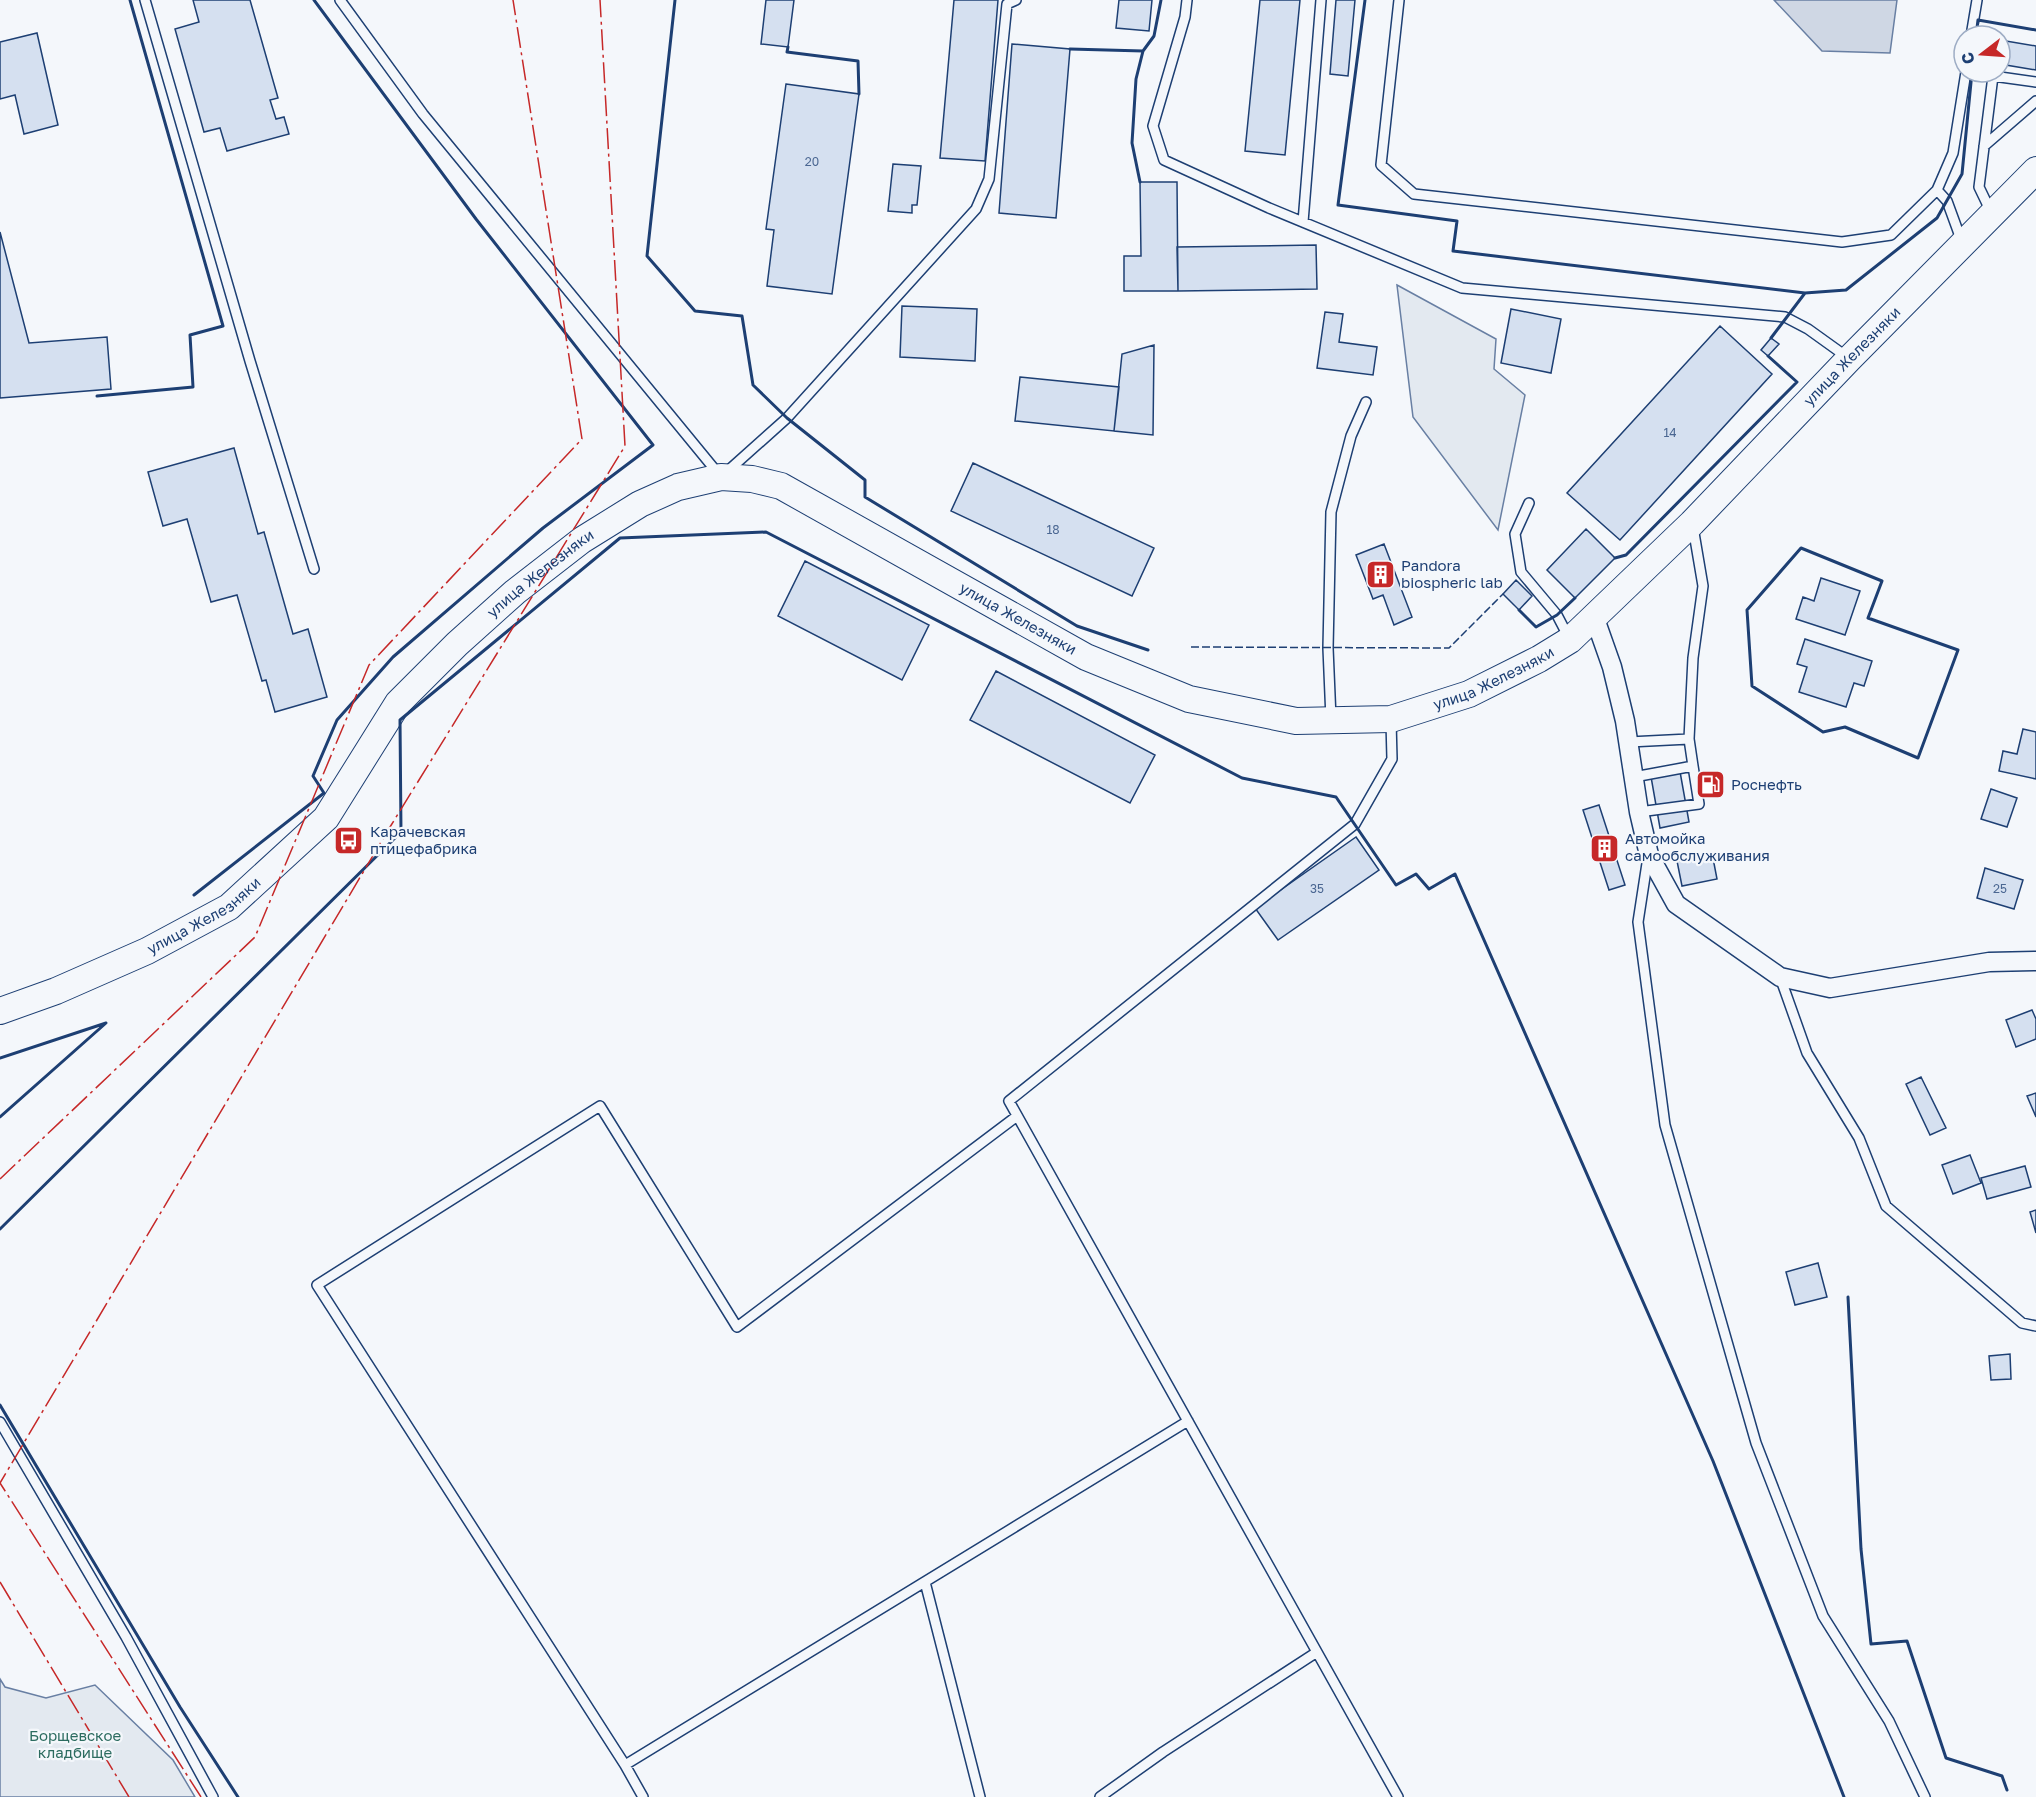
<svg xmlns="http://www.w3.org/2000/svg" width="2036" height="1797" font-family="'Golos Text',sans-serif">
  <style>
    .green { fill: #e3e9f0; stroke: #687fa3; stroke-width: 1.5 }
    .water { fill: #cfd7e4; stroke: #687fa3; stroke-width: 1.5 }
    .building { fill: #d5e0f0; stroke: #1d3f73; stroke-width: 1.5 }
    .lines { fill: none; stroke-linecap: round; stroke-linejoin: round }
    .lane-casing { stroke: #1d3f73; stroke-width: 12 }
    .street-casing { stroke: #1d3f73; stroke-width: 21 }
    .secondary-casing { stroke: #1d3f73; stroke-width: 28 }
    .lane { stroke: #f4f7fb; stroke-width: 9 }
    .street { stroke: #f4f7fb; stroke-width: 18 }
    .secondary { stroke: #f4f7fb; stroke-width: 26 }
    .fence { stroke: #1d3f73; stroke-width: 1.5; stroke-dasharray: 8 3; stroke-linecap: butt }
    .wall { stroke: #1d3f73; stroke-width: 3 }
    .power { stroke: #c62828; stroke-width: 1.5; stroke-dasharray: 21 4.5 3 4.5; stroke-linecap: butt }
    .labels { text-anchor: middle; stroke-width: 4.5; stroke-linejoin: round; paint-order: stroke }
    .number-label { font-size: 12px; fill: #4b6792 }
    .street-label { font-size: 15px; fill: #1d3f73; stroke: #f4f7fb }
    .poi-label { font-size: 15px; fill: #1d3f73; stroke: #f4f7fb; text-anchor: start }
    .park-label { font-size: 15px; fill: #2c6c60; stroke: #f4f7fb }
  </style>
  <rect width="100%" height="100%" fill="#f4f7fb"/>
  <path class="green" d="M 1397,285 L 1496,339 L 1494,369 L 1525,395 L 1498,530 L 1413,417 Z
    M 0,1679 L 5,1687 L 46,1698 L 95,1685 L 173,1760 L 195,1797 L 0,1797 Z"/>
  <path class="water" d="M 1774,0 L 1897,0 L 1890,53 L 1822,51 Z"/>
  <path class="building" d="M 193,0 L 250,0 L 278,98 L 270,100 L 276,119 L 284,117 L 289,134 L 227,151 L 220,128 L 204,132 L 175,29 L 199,22 Z
    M 766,0 L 794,0 L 788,47 L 761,44 Z
    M 954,0 L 998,0 L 985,161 L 940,158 Z
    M 1119,0 L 1152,0 L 1149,31 L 1116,28 Z
    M 1260,0 L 1300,0 L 1285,155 L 1245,151 Z
    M 1336,0 L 1355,0 L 1348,76 L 1330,74 Z
    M 37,33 L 58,125 L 24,134 L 15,95 L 0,99 L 0,42 Z
    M 2000,40 L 2036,46 L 2036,70 L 2000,64 Z
    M 1012,44 L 1070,49 L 1056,218 L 999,213 Z
    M 786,84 L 859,94 L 832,294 L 767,286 L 774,230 L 766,229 Z
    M 893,164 L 921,166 L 917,205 L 912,205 L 912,213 L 888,211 Z
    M 1140,182 L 1177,182 L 1178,291 L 1124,291 L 1124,256 L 1141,256 Z
    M 0,232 L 29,343 L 107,337 L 111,389 L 0,398 Z
    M 1316,245 L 1317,289 L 1178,291 L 1177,247 Z
    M 902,306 L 977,309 L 975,361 L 900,357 Z
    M 1511,309 L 1561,319 L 1551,373 L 1501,363 Z
    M 1325,312 L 1343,314 L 1339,342 L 1377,347 L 1373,375 L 1317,368 Z
    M 1720,326 L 1772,374 L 1620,540 L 1567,493 Z
    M 1771,338 L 1779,344 L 1768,356 L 1761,350 Z
    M 1154,345 L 1153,435 L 1114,431 L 1122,354 Z
    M 1020,377 L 1119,387 L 1114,431 L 1015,421 Z
    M 234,448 L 258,534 L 264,532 L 293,634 L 308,629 L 327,697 L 275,712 L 266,680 L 262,681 L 237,595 L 211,602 L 187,519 L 163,526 L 148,472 Z
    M 973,463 L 1154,548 L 1132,596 L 951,511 Z
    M 1586,529 L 1615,558 L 1575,598 L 1547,570 Z
    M 1384,544 L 1412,617 L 1394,625 L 1383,595 L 1373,599 L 1356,555 Z
    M 805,561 L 929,625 L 902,680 L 778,616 Z
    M 1821,578 L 1860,591 L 1845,635 L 1796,619 L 1803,597 L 1814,601 Z
    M 1516,580 L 1532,596 L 1519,610 L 1503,594 Z
    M 1805,639 L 1872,661 L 1864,686 L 1854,683 L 1846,707 L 1799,692 L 1807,667 L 1797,664 Z
    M 996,671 L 1155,755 L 1130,803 L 970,720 Z
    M 2023,729 L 2036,732 L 2036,779 L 1999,771 L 2003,751 L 2017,754 Z
    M 1679,766 L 1689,822 L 1660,828 L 1650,771 Z
    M 1991,789 L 2017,798 L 2007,827 L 1981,819 Z
    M 1599,805 L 1625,885 L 1609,890 L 1583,810 Z
    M 1356,837 L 1379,870 L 1278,940 L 1255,908 Z
    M 1712,853 L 1717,879 L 1682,886 L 1677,861 Z
    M 1985,868 L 2023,880 L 2014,909 L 1977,898 Z
    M 2032,1010 L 2036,1019 L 2036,1039 L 2016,1047 L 2006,1020 Z
    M 1921,1077 L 1946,1128 L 1930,1135 L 1906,1084 Z
    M 2036,1093 L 2036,1117 L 2027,1096 Z
    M 1970,1155 L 1981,1183 L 1953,1194 L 1942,1165 Z
    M 2025,1166 L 2031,1187 L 1987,1199 L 1981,1178 Z
    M 2036,1210 L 2036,1233 L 2030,1212 Z
    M 1818,1263 L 1827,1297 L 1795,1305 L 1786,1272 Z
    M 2010,1354 L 2011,1379 L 1991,1380 L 1989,1356 Z"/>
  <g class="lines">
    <defs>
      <path id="lane" d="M 145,0 L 250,361 L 314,569
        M 340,0 L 423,114 L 721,477 L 787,418 L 976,209 L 989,179 L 1007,4 L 1016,0
        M 1187,0 L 1185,17 L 1153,126 L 1164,160 L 1269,208 L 1462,288 L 1785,317 L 1808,329 L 1847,357
        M 1399,0 L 1381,165 L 1414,194 L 1842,242 L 1891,235 L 1937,190 L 1953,153 L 1966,72
        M 1971,36 L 1977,0
        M 1984,146 L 2036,101
        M 1937,190 L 1947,201 L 1962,242
        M 1991,212 L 1979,187 L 1993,76 L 2036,82
        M 1303,222 L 1321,0
        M 1529,503 L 1515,534 L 1521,572 L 1557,615 L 1569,638
        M 1331,719 L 1328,648 L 1331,512 L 1351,436 L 1366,402
        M 1391,721 L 1392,759 L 1355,824 L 1009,1101 L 1398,1797
        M 1629,742 L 1689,739
        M 1634,777 L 1693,766 L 1689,739 L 1693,658 L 1703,586 L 1693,527
        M 1639,812 L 1699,804 L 1693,766
        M 1648,857 L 1638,922 L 1665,1125 L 1756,1443 L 1823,1616 L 1889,1721 L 1925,1797
        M 1780,977 L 1807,1053 L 1859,1138 L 1886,1206 L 2022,1323 L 2036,1326
        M 1017,1116 L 737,1327 L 600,1106 L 317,1285 L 625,1765 L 1188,1421
        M 0,1422 L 126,1637 L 213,1797
        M 925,1582 L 980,1797
        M 625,1765 L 643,1797
        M 1100,1797 L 1163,1752 L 1317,1652"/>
      <path id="street" d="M 1594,616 L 1612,667 L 1625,721 L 1639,812 L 1649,855 L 1676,904 L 1780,977 L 1830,988 L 1989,962 L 2036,961"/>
      <g id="secondary">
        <path id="s1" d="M 0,1011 L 56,991 L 147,951 L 229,907 L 326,818 L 398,703 L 457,644 L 515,592 L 582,540 L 640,504 L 678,487 L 721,477 L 752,479 L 781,486 L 1086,657 L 1189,699 L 1296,721 L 1391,719 L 1469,694 L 1539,659 L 1570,640 L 1692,523 L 1849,359 L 2036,170"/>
      </g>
    </defs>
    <use href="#lane" class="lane-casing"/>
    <use href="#street" class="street-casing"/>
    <use href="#secondary" class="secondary-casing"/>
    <use href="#lane" class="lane"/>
    <use href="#street" class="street"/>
    <use href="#secondary" class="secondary"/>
    <path class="fence" d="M 1191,647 L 1449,648 L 1503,594"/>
    <path class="wall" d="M 675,0 L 647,256 L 695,311 L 742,316 L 753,385 L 787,418 L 865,480 L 865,497 L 1077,626 L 1148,650
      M 1365,0 L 1338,205 L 1457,221 L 1453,251 L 1805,293
      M 1976,36 L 1978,20 L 2036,30
      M 788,47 L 787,52 L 858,61 L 859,94
      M 1070,49 L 1143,51 L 1136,79 L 1132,143 L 1140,182
      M 1143,51 L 1154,36 L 1161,0
      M 1771,338 L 1805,293 L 1846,290 L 1937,218 L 1962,174 L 1972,72
      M 97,396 L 193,387 L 190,335 L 223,326 L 130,0
      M 1801,548 L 1882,581 L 1868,618 L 1958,650 L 1918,758 L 1845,727 L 1823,732 L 1752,686 L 1747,610 Z
      M 1615,558 L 1626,555 L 1797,382 L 1768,356
      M 1519,610 L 1536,627 L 1557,615 L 1575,598
      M 194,895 L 324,793 L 313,776 L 337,720 L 393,657 L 543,528 L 653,445 L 476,219 L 314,0
      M 0,1058 L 106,1023 L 0,1117
      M 0,1229 L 401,832 L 400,720 L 620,538 L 766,532 L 1242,778 L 1336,797 L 1396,885 L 1416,874 L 1429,889 L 1455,874 L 1713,1461 L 1844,1797
      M 1848,1297 L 1861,1549 L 1871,1644 L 1907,1641 L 1946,1758 L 2002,1776 L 2007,1790
      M 0,1405 L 180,1707 L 238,1797"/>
    <path class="power" d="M 0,1179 L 255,937 L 369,665 L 582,439 L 513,0
      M 0,1582 L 129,1797
      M 201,1797 L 0,1483 L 390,827 L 625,446 L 600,0"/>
  </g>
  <defs>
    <symbol id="building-square" viewBox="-11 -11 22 22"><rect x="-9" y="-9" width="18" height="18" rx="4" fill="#c62828" stroke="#f4f7fb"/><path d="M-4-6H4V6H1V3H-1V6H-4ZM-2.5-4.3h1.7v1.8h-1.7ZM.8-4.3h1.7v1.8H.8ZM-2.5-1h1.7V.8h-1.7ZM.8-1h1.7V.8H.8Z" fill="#fff"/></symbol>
    <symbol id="fuel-square" viewBox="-11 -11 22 22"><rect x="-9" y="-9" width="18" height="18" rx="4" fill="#c62828" stroke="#f4f7fb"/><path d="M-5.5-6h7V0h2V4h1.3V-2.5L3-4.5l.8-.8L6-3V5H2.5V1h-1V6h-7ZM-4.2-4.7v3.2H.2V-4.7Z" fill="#fff"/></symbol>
    <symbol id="bus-square" viewBox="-11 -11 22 22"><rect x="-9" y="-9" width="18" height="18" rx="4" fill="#c62828" stroke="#f4f7fb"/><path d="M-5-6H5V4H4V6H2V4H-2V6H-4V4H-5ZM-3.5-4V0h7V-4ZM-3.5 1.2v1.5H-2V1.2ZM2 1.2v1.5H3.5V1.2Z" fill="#fff"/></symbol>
  </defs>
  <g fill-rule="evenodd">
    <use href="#building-square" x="1364" y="558" width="33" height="33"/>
    <use href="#fuel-square" x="1694" y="768" width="33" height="33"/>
    <use href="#bus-square" x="332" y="824" width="33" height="33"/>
    <use href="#building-square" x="1588" y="832" width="33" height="33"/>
  </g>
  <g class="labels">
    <g class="number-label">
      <text x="812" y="166">20</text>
      <text x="1670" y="437">14</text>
      <text x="1053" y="534">18</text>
      <text x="1317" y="893">35</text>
      <text x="2000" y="893">25</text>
    </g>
    <g class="street-label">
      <text dy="5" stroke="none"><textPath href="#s1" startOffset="2242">улица Железняки</textPath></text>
      <text dy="5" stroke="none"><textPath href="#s1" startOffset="712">улица Железняки</textPath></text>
      <text dy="5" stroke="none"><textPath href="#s1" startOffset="1252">улица Железняки</textPath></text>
      <text dy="5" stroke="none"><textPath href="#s1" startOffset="1756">улица Железняки</textPath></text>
      <text dy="5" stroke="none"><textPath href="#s1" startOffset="226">улица Железняки</textPath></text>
    </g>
    <g class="poi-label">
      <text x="1401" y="571">Pandora<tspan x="1401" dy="17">biospheric lab</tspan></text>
      <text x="1731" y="790">Роснефть</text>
      <text x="370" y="837">Карачевская<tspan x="370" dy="17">птицефабрика</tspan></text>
      <text x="1625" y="844">Автомойка<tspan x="1625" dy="17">самообслуживания</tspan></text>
    </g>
    <g class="park-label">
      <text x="75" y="1741">Борщевское<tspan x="75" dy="17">кладбище</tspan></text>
    </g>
  </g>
  <g transform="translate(1982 54) rotate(253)"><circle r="28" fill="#f4f7fb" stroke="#9eadc5" stroke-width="1.5"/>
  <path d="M0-4.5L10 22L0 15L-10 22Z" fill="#c62828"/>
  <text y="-9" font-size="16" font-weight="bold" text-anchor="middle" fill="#1d3f73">С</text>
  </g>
</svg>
